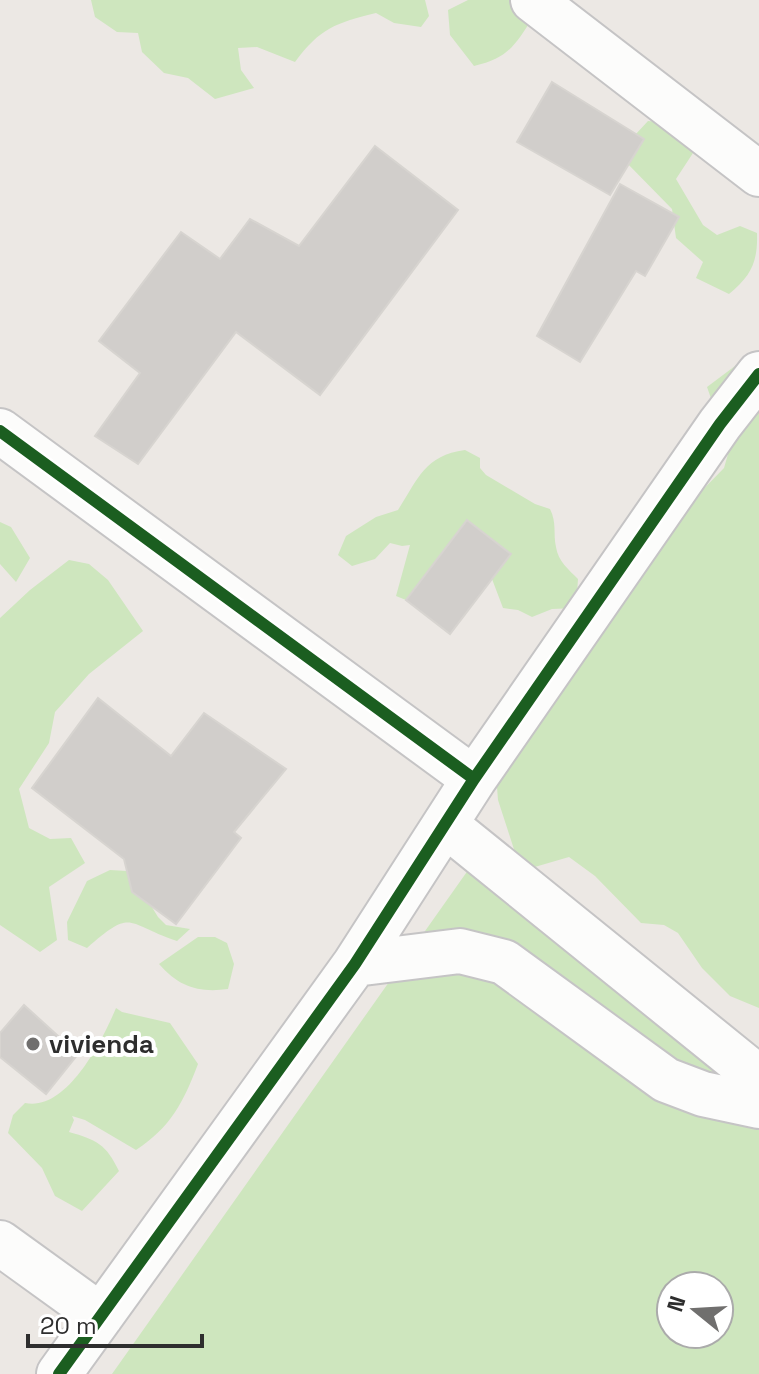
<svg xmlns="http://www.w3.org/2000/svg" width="759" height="1374" font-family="'Space Grotesk',sans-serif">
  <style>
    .green { fill: #cee6be; fill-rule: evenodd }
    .building { fill: #d1cecb; stroke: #d7d4d0; stroke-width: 2 }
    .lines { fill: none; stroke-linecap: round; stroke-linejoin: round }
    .minor-casing { stroke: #c5c4c5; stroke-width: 48 }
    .minor { stroke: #fcfcfb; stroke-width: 44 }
    .cycleway-casing { stroke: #fff; stroke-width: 17 }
    .cycleway { stroke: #1b5e20; stroke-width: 12 }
    .poi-dot { fill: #706f6e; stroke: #fff; stroke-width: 3 }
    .labels { text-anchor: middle; stroke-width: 8; stroke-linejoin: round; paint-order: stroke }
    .poi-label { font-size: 26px; font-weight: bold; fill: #2e2e2e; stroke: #fff; text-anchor: start }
  </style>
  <rect width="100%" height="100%" fill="#ece8e4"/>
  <path class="green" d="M 91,0 L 425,0 L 429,16 L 421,27 L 394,23 L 376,13 C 336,23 320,28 295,62 L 257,47 L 238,48 L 241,70 L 254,88 L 215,99 L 188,78 L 164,73 L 142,52 L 138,33 L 117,32 L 95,17 Z
    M 468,0 L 527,0 L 535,15 C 515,44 510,58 474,66 L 450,35 L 448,10 Z
    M 648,121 L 672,123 L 688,132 L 693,153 L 676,179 L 703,225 L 717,235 L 740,226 L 757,233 C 758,262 751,276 729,294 L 696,278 L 703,262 L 676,238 L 672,209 L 623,159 L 635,135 Z
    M 743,360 L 759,360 L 759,1008 L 730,996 L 702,968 L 678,933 L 664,925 L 641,923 L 595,876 L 569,857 L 521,871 L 498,800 L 495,762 L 683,510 L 724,468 L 733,437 L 720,424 L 707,387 Z
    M 465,450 L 480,458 L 480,468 L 486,475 L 535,504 L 550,509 C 557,523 553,533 556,547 C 558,561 569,570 578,579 L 576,608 L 552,609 L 532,617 L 518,610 L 503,608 L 492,579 L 511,554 L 465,523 L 406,600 L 396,596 L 410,545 L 402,546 L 390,543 L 375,559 L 352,566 L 338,555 L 346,536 L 376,517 L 398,510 C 418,479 425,455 465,450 Z
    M 0,522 L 11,527 L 30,558 L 16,582 L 0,564 Z
    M 69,560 L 89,564 L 108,580 L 143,631 L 89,674 L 55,712 L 49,743 L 19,789 L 29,828 L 50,839 L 71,838 L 85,863 L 49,887 L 57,940 L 40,952 L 0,925 L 0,618 L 30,590 Z
    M 471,866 L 759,1095 L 759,1374 L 112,1374 ZM 671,1286 L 719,1286 L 719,1334 L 671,1334 Z
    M 110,870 L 127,871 L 132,892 L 150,904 L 158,917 L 166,925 L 190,929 L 177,941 C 125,924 134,907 87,948 L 68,940 L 67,922 L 87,881 Z
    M 198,937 L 215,937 L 227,943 L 234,964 L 228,989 C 199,993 179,987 159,964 Z
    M 116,1008 L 122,1012 L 170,1023 L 198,1064 C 183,1103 171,1127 136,1150 L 85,1120 L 72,1116 L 74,1120 L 69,1132 C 97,1140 106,1144 119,1171 L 82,1211 L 55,1196 L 42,1168 L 8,1133 L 13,1115 L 25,1103 C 67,1112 103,1039 116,1008 Z"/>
  <path class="building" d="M 552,82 L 644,139 L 610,195 L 517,142 Z
    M 375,146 L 458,210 L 320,395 L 236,332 L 138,464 L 95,436 L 140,373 L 99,341 L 181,232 L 220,259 L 250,219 L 299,246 Z
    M 620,184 L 679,217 L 645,276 L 636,271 L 580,362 L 537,336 Z
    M 467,520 L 511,554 L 450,634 L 406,600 Z
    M 98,698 L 171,756 L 204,713 L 286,769 L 234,832 L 241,838 L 176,924 L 132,892 L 124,859 L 32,788 Z
    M 24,1005 L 78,1054 L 46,1094 L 0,1057 L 0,1033 Z"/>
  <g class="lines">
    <defs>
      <path id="minor" d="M 533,0 L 759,174
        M 0,431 L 474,779
        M 446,825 L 759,1078
        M 355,964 L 460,951 L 504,962 L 666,1080 L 703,1094 L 759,1106
        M 0,1243 L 101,1316
        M 59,1374 L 355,964 L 474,779 L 720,424 L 759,374"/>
    </defs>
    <use href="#minor" class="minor-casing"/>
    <use href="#minor" class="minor"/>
    <defs>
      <path id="cycleway" d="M 0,431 L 474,779
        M 59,1374 L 355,964 L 474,779 L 720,424 L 759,374"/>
    </defs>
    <use href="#cycleway" class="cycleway-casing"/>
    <use href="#cycleway" class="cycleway"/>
  </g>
  <circle class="poi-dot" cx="33" cy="1044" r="8"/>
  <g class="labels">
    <g class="poi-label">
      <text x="49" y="1053">vivienda</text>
    </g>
  </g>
  <g transform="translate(695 1310) rotate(288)"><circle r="38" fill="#ffffff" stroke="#ababab" stroke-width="2"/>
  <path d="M0-6L14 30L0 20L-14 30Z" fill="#706f6e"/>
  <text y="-12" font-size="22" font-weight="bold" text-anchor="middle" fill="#2e2e2e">N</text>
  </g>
  <path d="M28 1334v12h174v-12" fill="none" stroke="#2e2e2e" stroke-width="4"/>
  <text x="40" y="1334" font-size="24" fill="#2e2e2e" stroke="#ffffff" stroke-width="6" paint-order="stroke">20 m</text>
</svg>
